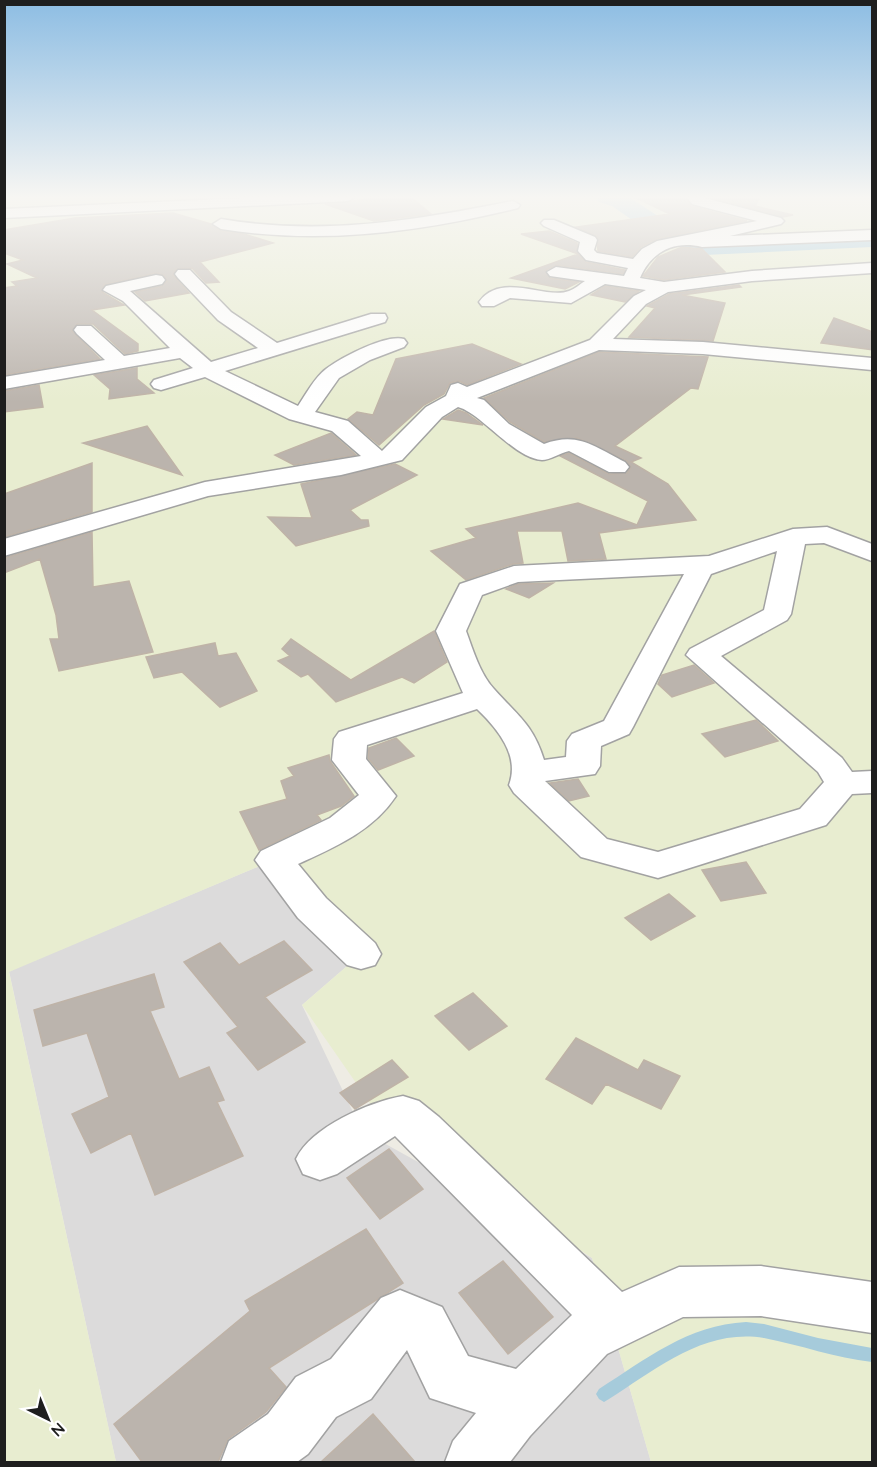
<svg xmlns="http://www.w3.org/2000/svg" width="877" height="1467" font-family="Quicksand,sans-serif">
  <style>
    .residential { fill: #dcdbdb }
    .farmland { fill: #e8edd0 }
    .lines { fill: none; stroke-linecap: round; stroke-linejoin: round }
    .stream { fill: #a6cbdb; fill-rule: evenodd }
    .river { fill: #a6cbdb; fill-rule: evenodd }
    .building { fill: #bbb4ad; stroke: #bfb3a7; stroke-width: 1.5 }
    .minor-casing { stroke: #a2a2a2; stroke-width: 3 }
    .minor { fill: #fff; fill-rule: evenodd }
  </style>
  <rect width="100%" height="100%" fill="#eeece4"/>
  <path class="residential" d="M 274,860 L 361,954 L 302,1005 L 362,1131 L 592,1258 L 651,1462 L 116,1462 L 9,971 Z"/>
  <path class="farmland" d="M 5,197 L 872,197 L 872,1462 L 651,1462 L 592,1258 L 381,1119 L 302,1005 L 361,954 L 274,860 L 9,972 L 116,1462 L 5,1462 Z"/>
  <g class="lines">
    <path class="stream" d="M 746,1322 L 764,1324 L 818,1338 L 872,1348 L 872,1362 C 835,1358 801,1345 764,1338 C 705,1328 656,1369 609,1399 L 604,1402 L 599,1399 L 596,1394 L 599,1389 C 646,1359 688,1325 746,1322 Z"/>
    <path class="river" d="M 596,197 L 629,197 L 679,230 L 706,239 L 872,231 L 872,247 L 704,255 L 661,240 L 612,206 L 599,202 Z"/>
  </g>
  <path class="building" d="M 388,197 L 411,197 L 431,214 L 374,221 L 325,204 Z
    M 634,197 L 685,197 L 691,206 L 747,221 L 657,239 L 641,247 L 632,257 L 598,251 L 597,236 L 576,227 L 670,214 Z
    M 708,197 L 760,197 L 755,206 L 793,215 L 783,217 Z
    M 173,213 L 211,224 L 221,231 L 244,234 L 273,243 L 200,262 L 219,282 L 206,283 L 192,268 L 176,269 L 173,275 L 189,293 L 145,301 L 135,292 L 162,286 L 167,281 L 164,275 L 156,273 L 104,285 L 102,292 L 124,305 L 92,310 L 138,344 L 138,351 L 125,354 L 93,324 L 77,324 L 72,331 L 100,359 L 4,375 L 4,288 L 17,286 L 12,282 L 37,278 L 7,264 L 23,260 L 4,253 L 4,230 L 75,218 Z
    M 549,231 L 577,243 L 578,254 L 521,234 Z
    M 682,247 L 702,249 L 725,272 L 664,280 L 643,276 L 658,257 Z
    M 578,254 L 586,262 L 625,270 L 623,274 L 556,265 L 546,270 L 550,278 L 579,282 L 565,289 L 511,278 Z
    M 739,285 L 741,287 L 682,295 L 725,303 L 713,341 L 629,337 L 655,308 L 647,306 L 669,294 Z
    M 605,286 L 639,291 L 625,302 L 591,295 Z
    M 834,318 L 873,332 L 873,350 L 821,343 Z
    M 472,344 L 521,364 L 467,385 L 459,381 L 450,383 L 444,394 L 424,405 L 379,445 L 348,419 L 357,412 L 373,415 L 396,359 Z
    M 599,352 L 708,357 L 698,389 L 691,388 L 615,446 L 641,458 L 631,462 L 668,484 L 696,520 L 599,533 L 606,559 L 568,561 L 562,531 L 517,531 L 523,563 L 513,564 L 466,580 L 431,551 L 476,538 L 466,529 L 578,503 L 637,525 L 648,501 L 560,456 L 569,453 L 609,474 L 627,473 L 631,467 L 627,461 L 577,438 L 544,442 L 510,422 L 484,398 Z
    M 137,368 L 137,379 L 154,393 L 109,399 L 110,389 L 94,375 Z
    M 39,385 L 43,407 L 4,412 L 4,391 Z
    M 458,410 L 466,413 L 483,425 L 443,419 Z
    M 147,426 L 182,475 L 83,443 Z
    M 331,433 L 356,455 L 294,465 L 275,455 Z
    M 92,463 L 92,512 L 4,537 L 4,494 Z
    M 395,464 L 417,475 L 350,510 L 361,520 L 368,520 L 369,526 L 296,546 L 268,517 L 312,518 L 301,484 Z
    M 92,532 L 93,587 L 129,581 L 153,652 L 59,671 L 50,639 L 59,639 L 56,615 L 40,559 L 4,573 L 4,558 Z
    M 553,583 L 529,598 L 506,589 L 518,584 Z
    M 434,631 L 447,662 L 414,683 L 402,677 L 336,702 L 308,674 L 301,677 L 278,661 L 290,656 L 282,649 L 291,639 L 351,680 Z
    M 215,643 L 218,656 L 236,653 L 257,691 L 220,707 L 182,672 L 154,678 L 146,657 Z
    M 694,665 L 714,683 L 672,697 L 658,684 L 662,675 Z
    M 756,720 L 778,741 L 725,757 L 702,734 Z
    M 396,738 L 414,756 L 378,770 L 368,758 L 369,748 Z
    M 329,755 L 330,761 L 354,796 L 341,806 L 317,815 L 321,820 L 259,850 L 240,812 L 287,799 L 281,781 L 294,776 L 288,768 Z
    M 578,779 L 589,796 L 569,801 L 550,783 Z
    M 746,862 L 766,893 L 721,901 L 702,870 Z
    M 669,894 L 695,916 L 651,940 L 625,918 Z
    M 284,941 L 312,970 L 265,997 L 305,1042 L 258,1070 L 227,1033 L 238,1027 L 184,962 L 220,943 L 239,965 Z
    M 154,974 L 164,1007 L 150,1011 L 179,1079 L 209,1067 L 224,1100 L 217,1102 L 243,1156 L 155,1195 L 131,1133 L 91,1153 L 72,1114 L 109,1097 L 87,1033 L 43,1046 L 34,1010 Z
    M 473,993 L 507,1026 L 469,1050 L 435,1016 Z
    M 576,1038 L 638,1070 L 644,1060 L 680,1076 L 661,1109 L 606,1084 L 592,1104 L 546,1079 Z
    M 392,1060 L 408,1077 L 355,1109 L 340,1093 Z
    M 389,1149 L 423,1189 L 380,1219 L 347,1178 Z
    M 366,1229 L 403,1283 L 269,1368 L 286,1387 L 266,1412 L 228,1439 L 218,1462 L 142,1462 L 114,1424 L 250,1311 L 245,1301 Z
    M 503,1261 L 553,1317 L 508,1354 L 459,1293 Z
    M 373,1414 L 415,1462 L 321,1462 Z"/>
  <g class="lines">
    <defs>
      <path id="minor" d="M 268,197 L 355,197 L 348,201 L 4,218 L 4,209 Z
        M 687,197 L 701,197 L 781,218 L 784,221 L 781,224 L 730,236 L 872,230 L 872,240 L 702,247 C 674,240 651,252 640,278 L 664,282 L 752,271 L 872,263 L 872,273 L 752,281 L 668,292 L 646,304 L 613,339 L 703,342 L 872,358 L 872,370 L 703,354 L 599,350 L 477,398 L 484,400 L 509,424 L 544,444 C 578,431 595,447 625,462 L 629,467 L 625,472 L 609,472 L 569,451 C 560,453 550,460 542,460 C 515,459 481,413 458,407 L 442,417 L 402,460 L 341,475 L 208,496 L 4,556 L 4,539 L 205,482 L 361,456 L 332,431 L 289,419 L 205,377 L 161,390 L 154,388 L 151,384 L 154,380 L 193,368 L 180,358 L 4,389 L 4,377 L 105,360 L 77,334 L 74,330 L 77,326 L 91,326 L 124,356 L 170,348 L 123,301 L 103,290 L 106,286 L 156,275 L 162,276 L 165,280 L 162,284 L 130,291 L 211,362 L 258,348 L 218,320 L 178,278 L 175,274 L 178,270 L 190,270 L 231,312 L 277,343 L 371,314 L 385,314 L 387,318 L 385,322 L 225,371 L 298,406 C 306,394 315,377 326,369 C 342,357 386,334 404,339 L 407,343 L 404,347 L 370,360 L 339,378 L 315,412 L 348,421 L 382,451 L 426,407 L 446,396 L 451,385 L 458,383 L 467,387 L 590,340 L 634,296 L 646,290 L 605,284 L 571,303 L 510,298 L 494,306 L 482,306 L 479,302 C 501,271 546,300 569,291 C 575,289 580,284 585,281 L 550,276 L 547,272 L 556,267 L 624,276 L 628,268 L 586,260 L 578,251 L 580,242 L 544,226 L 541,223 L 544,220 L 554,220 L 595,237 L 597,240 L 594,250 L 597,253 L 633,259 L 642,249 L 657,241 L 757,221 L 692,204 Z
        M 513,201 L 520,205 L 518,208 C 420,232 321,245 221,229 L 213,224 L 221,219 C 323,236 413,221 513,201 Z
        M 827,527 L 872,544 L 872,561 L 824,543 L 805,544 L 791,614 L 787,620 L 721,656 L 842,758 L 852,772 L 872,771 L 872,793 L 852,794 L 826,825 L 658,878 L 581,857 L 514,793 L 509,785 C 520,756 498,729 477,709 L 367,745 L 366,759 L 396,796 C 373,831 335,847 298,864 L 326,898 L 375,943 L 381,954 L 375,965 L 361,969 L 347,965 L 298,918 L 255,860 L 261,851 L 330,818 L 359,795 L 332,760 L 334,739 L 339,732 L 463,693 L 436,631 L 460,584 L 514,566 L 709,556 L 793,529 ZM 777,551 L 764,610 L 690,649 L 686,655 L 818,772 L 824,782 L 800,809 L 658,852 L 607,839 L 545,781 L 595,774 L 600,766 L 601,746 L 629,734 L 633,727 L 711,574 ZM 684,574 L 604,721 L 572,734 L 567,741 L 566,757 L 544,760 C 533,724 517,715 494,689 C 480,674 473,650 466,631 L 482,595 L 518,582 Z
        M 403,1096 L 419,1101 L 439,1117 L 622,1292 L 679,1267 L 761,1266 L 872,1282 L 872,1333 L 761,1316 L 683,1317 L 607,1354 L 530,1436 L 510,1462 L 445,1462 L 453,1441 L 476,1413 L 430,1398 L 407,1350 L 371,1399 L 336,1417 L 308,1454 L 297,1462 L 221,1462 L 229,1441 L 268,1414 L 296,1377 L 331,1359 L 381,1298 L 400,1290 L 442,1307 L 468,1356 L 516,1369 L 572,1315 L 395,1136 L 337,1174 L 320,1180 L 303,1174 L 296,1159 C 311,1127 369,1102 403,1096 Z"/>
    </defs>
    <use href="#minor" class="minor-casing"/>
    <use href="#minor" class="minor"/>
  </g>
  <linearGradient id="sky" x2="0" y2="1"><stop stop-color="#8dbde3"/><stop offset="0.49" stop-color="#f7f6f3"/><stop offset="1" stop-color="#f7f6f3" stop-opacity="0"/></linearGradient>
  <rect width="877" height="402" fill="url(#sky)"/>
  <rect width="877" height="1467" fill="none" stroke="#1e1e1e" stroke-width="12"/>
  <g transform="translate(48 1419) rotate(137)" stroke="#ffffff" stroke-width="4.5" paint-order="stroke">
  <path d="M0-4.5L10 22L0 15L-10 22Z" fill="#1e1e1e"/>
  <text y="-9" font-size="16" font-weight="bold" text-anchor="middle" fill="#1e1e1e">N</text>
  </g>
</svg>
